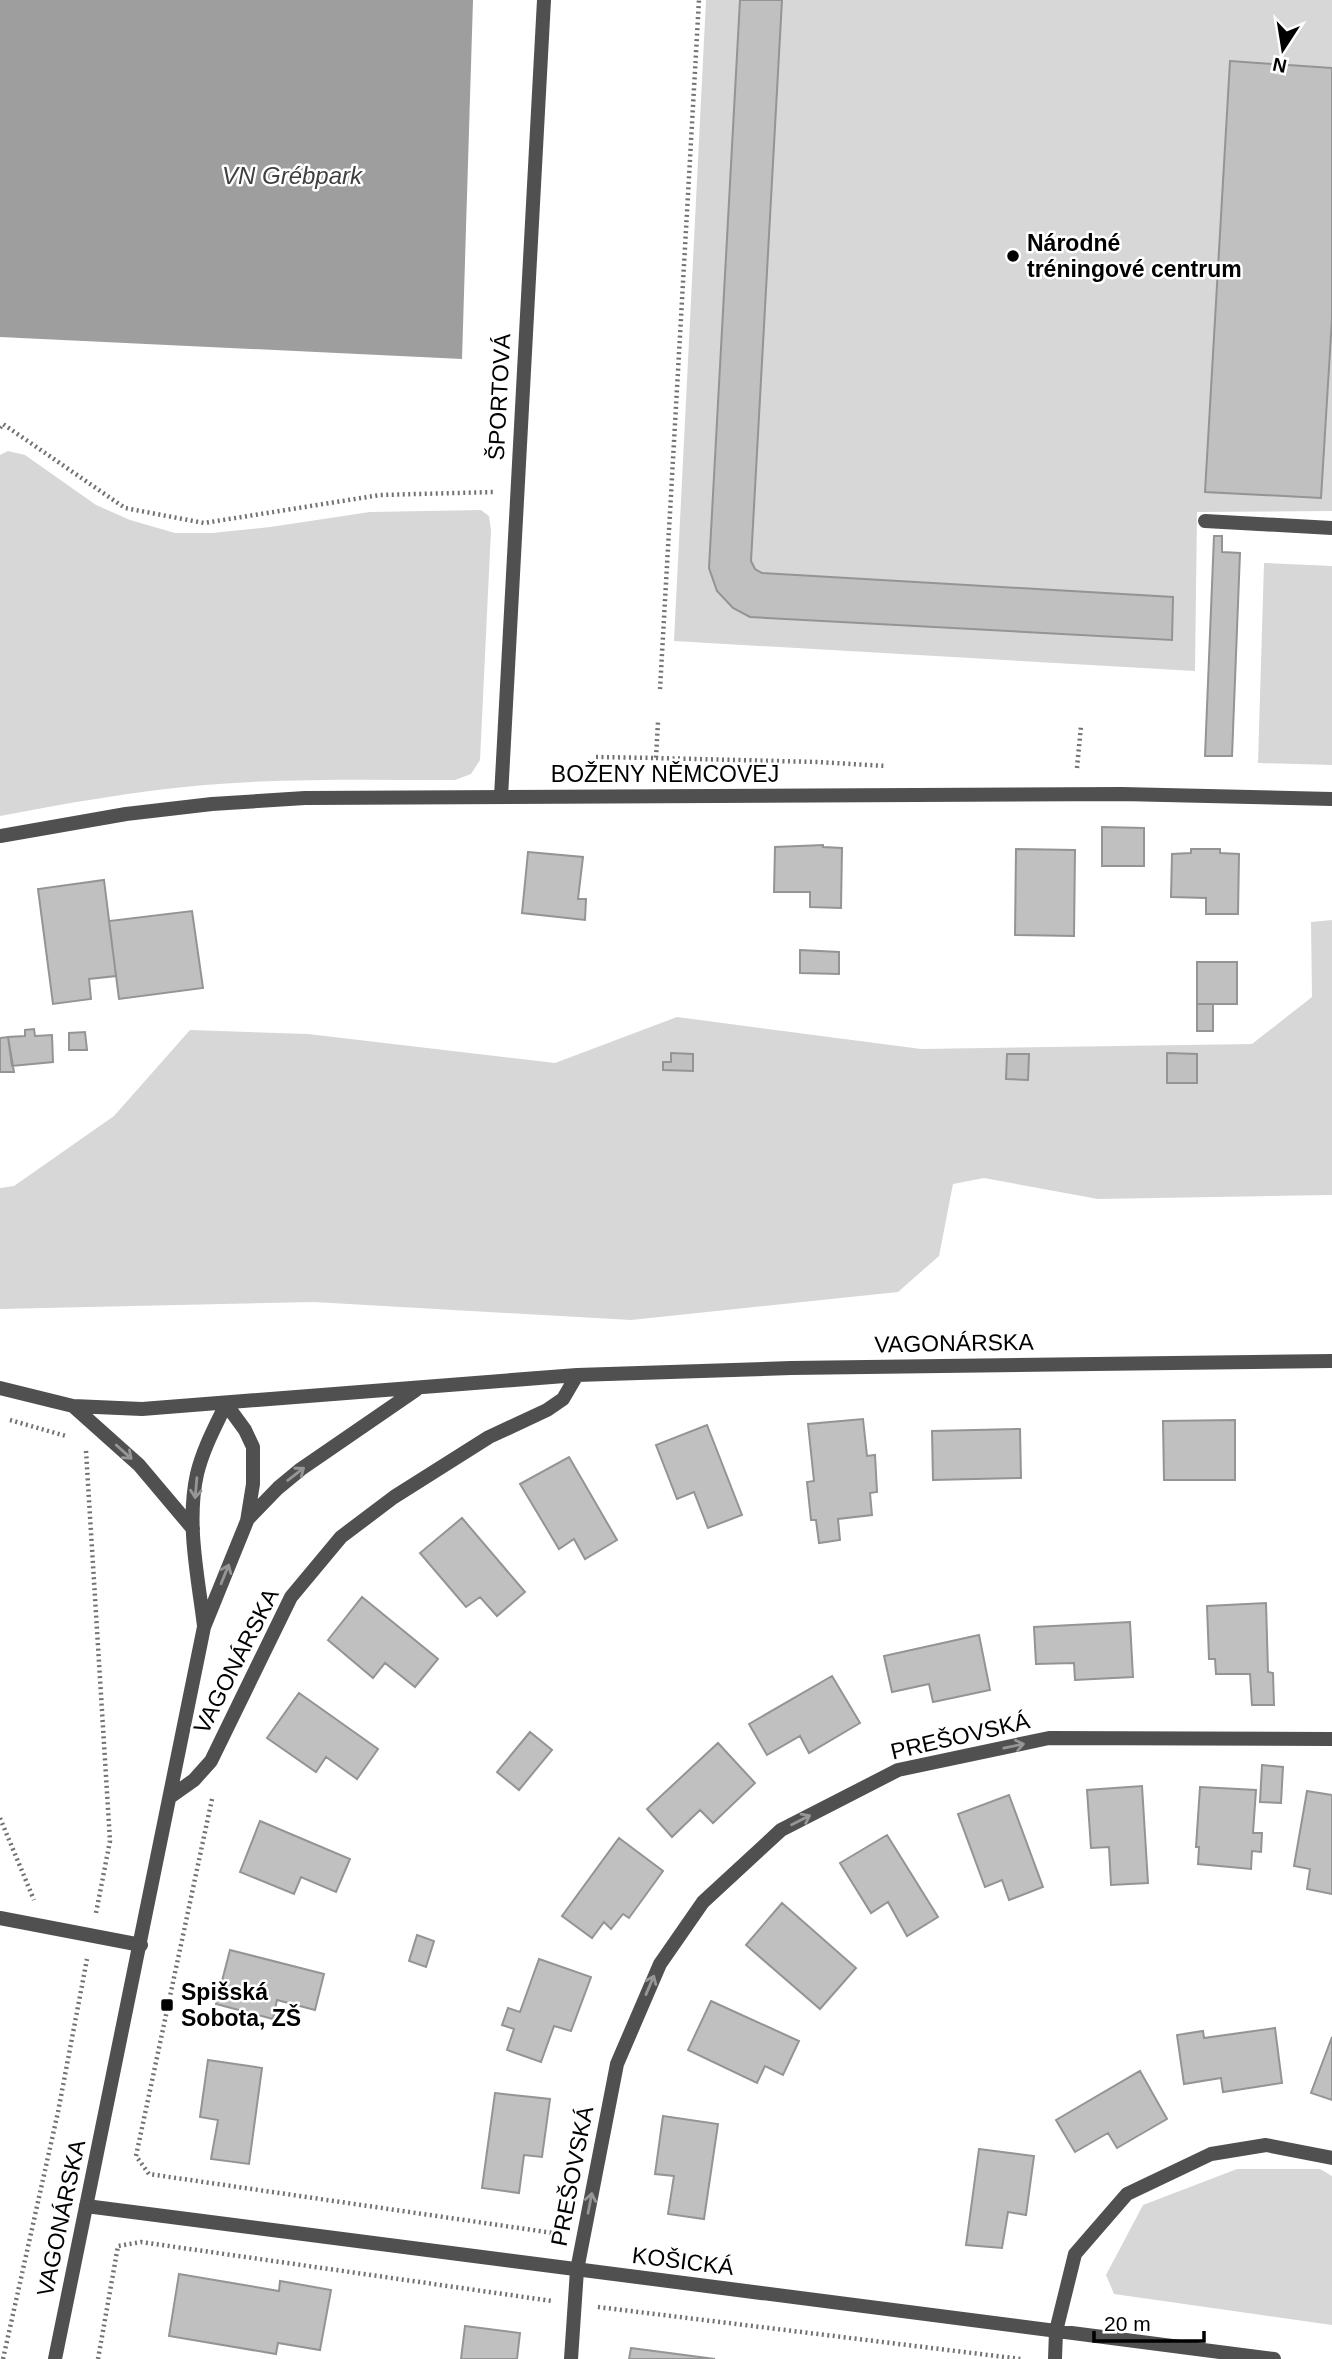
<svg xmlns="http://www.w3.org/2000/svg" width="1332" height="2359" font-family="Helvetica,sans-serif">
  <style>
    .green { fill: #d7d7d7 }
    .water { fill: #9e9e9e }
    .building { fill: #c0c0c0; stroke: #949494; stroke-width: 2 }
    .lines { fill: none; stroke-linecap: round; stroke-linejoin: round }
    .path { stroke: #727272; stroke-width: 4.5; stroke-dasharray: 2 3.5; stroke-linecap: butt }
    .service { stroke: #505050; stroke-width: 14 }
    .minor { stroke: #505050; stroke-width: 14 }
    .oneway { stroke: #969696 }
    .poi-dot { fill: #000; stroke: #fff; stroke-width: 2.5 }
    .labels { text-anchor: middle; stroke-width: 5; stroke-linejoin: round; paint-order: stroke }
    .poi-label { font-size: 23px; font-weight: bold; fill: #000; stroke: #fff; text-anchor: start }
    .street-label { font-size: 23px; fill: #000; stroke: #fff }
    .water-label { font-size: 24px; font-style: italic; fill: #3f3f3f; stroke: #fff }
  </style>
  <rect width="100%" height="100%" fill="#fff"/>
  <path class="green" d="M 706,0 L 1332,0 L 1332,511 L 1197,512 L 1195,671 L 674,641 Z
    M 8,451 L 25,455 L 96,505 L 130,520 L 175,533 L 212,533 L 270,527 L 370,512 L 481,510 L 489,516 L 491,530 L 480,760 L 471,774 L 455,780 C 372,780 288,778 205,785 C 136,791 68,803 0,816 L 0,455 Z
    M 1264,563 L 1332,566 L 1332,765 L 1258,763 Z
    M 1332,920 L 1332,1195 L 1098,1199 L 984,1178 L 953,1184 L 939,1256 L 898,1292 L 631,1320 L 314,1302 L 0,1309 L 0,1188 L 14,1186 L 114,1116 L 190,1030 L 308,1034 L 555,1063 L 677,1017 L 921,1049 L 1252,1044 L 1312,997 L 1311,922 Z
    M 1237,2169 L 1320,2169 L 1332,2176 L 1332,2325 L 1114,2294 L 1106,2275 L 1143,2205 Z"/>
  <path class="water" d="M 0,0 L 473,0 L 462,359 L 0,337 Z"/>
  <path class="building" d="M 740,0 L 782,0 L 751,561 L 755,569 L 762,573 L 1173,597 L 1172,640 L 750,617 L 733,608 L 717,591 L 709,568 Z
    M 1230,61 L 1332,68 L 1332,319 L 1321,498 L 1205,492 Z
    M 1214,536 L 1222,536 L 1222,552 L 1240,553 L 1232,756 L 1205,756 Z
    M 1102,827 L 1144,828 L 1144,866 L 1102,866 Z
    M 823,845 L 823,847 L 842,848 L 841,908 L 810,907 L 810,892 L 774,892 L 775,847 Z
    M 1016,849 L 1075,850 L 1074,936 L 1015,935 Z
    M 1191,849 L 1220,849 L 1220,853 L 1239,854 L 1238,914 L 1206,914 L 1206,898 L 1171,897 L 1172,854 L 1191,853 Z
    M 528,852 L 583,857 L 578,899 L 586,899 L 585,920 L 522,913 Z
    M 104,880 L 116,976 L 89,979 L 91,999 L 53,1004 L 38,889 Z
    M 192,911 L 203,988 L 119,999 L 109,921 Z
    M 800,950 L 839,952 L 839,974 L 800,973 Z
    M 1197,962 L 1237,962 L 1237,1004 L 1197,1004 Z
    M 1197,1004 L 1213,1004 L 1213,1031 L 1197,1031 Z
    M 34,1029 L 35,1036 L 52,1035 L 53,1062 L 12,1066 L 8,1037 L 25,1036 L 25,1030 Z
    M 85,1032 L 87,1050 L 69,1050 L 69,1033 Z
    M 8,1037 L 14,1072 L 0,1072 L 0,1038 Z
    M 671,1053 L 693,1054 L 693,1071 L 663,1070 L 663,1062 L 671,1062 Z
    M 1167,1053 L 1197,1054 L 1197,1083 L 1167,1083 Z
    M 1007,1054 L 1029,1054 L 1028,1080 L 1006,1079 Z
    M 863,1419 L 867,1456 L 875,1455 L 877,1492 L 870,1493 L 872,1515 L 838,1519 L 840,1540 L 819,1543 L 816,1520 L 811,1520 L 807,1482 L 814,1481 L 808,1424 Z
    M 1235,1420 L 1235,1480 L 1164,1480 L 1163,1421 Z
    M 707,1425 L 742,1515 L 708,1528 L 694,1492 L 677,1499 L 656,1445 Z
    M 1020,1429 L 1021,1478 L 933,1480 L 932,1431 Z
    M 569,1457 L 617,1540 L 585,1559 L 574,1539 L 559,1549 L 520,1484 Z
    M 462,1518 L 525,1592 L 497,1616 L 480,1597 L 466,1607 L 420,1553 Z
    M 362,1597 L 438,1659 L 415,1687 L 385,1663 L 373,1678 L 328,1640 Z
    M 1266,1603 L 1268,1672 L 1273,1673 L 1274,1705 L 1252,1705 L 1250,1674 L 1216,1674 L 1215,1659 L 1209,1659 L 1207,1606 Z
    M 1130,1622 L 1133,1677 L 1075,1680 L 1074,1663 L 1036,1664 L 1034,1627 Z
    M 979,1635 L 990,1690 L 933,1702 L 929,1684 L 892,1692 L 884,1656 Z
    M 832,1676 L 860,1723 L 809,1753 L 800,1736 L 767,1755 L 749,1724 Z
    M 299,1693 L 378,1749 L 357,1779 L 326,1757 L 316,1772 L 267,1738 Z
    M 530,1732 L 552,1750 L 519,1790 L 497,1772 Z
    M 718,1743 L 755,1783 L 713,1823 L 700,1810 L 672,1837 L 647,1809 Z
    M 1262,1765 L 1283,1767 L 1281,1803 L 1260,1802 Z
    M 1142,1786 L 1148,1883 L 1111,1885 L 1109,1847 L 1091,1848 L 1087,1790 Z
    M 1200,1787 L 1256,1790 L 1253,1833 L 1262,1833 L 1261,1852 L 1252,1851 L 1251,1869 L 1198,1864 L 1199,1847 L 1196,1847 Z
    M 1307,1791 L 1332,1795 L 1332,1894 L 1307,1889 L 1310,1869 L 1294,1866 Z
    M 1009,1795 L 1043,1887 L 1009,1900 L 1002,1880 L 985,1887 L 958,1814 Z
    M 260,1821 L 350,1859 L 336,1892 L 301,1877 L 294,1894 L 240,1872 Z
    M 887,1835 L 938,1917 L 907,1936 L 888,1902 L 871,1913 L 840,1863 Z
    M 619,1838 L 663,1871 L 629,1918 L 623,1914 L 611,1929 L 604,1922 L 592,1938 L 562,1916 Z
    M 782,1903 L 856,1968 L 820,2009 L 746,1945 Z
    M 417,1935 L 434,1941 L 426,1967 L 409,1961 Z
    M 230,1950 L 324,1974 L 315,2010 L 277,2000 L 273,2019 L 216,2004 Z
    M 539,1959 L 591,1977 L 571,2031 L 554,2026 L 541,2062 L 507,2050 L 514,2029 L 502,2025 L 508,2008 L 520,2012 Z
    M 711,2001 L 799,2041 L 783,2075 L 765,2066 L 757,2083 L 688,2050 Z
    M 1275,2028 L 1282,2083 L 1223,2092 L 1221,2078 L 1184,2084 L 1177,2035 L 1203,2031 L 1204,2038 Z
    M 1332,2037 L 1332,2100 L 1311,2093 Z
    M 208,2060 L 262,2068 L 249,2164 L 211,2159 L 218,2120 L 200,2117 Z
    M 1140,2071 L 1167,2119 L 1117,2148 L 1108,2133 L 1075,2152 L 1056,2120 Z
    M 495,2093 L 550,2099 L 542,2157 L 524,2155 L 519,2193 L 482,2188 Z
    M 663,2116 L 718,2124 L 704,2219 L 668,2214 L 674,2176 L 655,2174 Z
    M 979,2149 L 1034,2156 L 1026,2215 L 1008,2212 L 1002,2248 L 966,2245 Z
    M 179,2274 L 279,2291 L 280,2281 L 331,2290 L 320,2350 L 278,2343 L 276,2354 L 169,2336 Z
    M 465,2326 L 520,2333 L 517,2359 L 461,2359 Z
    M 631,2348 L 715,2359 L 629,2359 Z"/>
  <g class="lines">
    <path class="path" d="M 0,428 L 3,424 L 125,508 L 204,523 L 380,495 L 494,492
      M 660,689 L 699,0
      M 596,757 L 656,758 L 658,722
      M 656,758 L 817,762 L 886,766
      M 1077,768 L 1081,726
      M 10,1420 L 66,1436
      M 86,1451 L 110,1841 L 96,1913
      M 212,1799 L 136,2156 L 149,2174 L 560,2234
      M 0,1818 L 34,1900
      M 598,2307 L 1021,2359
      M 3,2359 L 58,2112 L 87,1959
      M 98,2359 L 118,2246 L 141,2242 L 552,2301"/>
    <path class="service" d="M 1205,521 L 1332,528
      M 0,1918 L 141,1945"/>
    <path class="minor" d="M 501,797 L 544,0
      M 0,836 L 126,814 L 212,804 L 305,798 L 1122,794 L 1332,799
      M 0,1388 L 73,1406 L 142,1409 L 577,1375 L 791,1368 L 1332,1361
      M 73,1406 L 139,1465 L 193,1529
      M 247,1520 L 278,1488 L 301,1469 L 416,1390
      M 204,1626 C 198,1577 186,1523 197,1474 C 203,1449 215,1427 226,1404
      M 170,1797 L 194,1780 L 211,1761 L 291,1597 L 341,1537 L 394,1497 L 489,1437 L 547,1410 L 563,1399 L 577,1375
      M 86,2206 L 1274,2359
      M 55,2359 L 204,1627 L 247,1521 L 253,1484 L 253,1447 L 245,1430 L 226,1404
      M 571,2359 L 577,2270 L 617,2064 L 660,1964 L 703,1902 L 781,1830 L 898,1770 L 1049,1738 L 1332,1739
      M 1055,2359 L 1056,2331 L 1075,2254 L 1127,2194 L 1211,2154 L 1266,2145 L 1332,2158"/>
  </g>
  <defs><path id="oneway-shaft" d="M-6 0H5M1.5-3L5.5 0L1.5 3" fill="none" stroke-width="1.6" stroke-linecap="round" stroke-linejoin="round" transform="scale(1.75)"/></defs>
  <g class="oneway">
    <use href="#oneway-shaft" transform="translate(124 1452) rotate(42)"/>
    <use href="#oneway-shaft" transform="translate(296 1474) rotate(-38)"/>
    <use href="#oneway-shaft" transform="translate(196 1488) rotate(95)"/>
    <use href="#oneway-shaft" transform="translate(225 1574) rotate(-68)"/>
    <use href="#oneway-shaft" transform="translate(1014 1746) rotate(-12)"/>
    <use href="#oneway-shaft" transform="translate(801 1820) rotate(-27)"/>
    <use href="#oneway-shaft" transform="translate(650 1985) rotate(-67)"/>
    <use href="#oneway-shaft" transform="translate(590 2203) rotate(-79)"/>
  </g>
  <g class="poi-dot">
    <circle cx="1013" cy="256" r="7"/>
    <rect x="160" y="1998" width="14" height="14" rx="3.5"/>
  </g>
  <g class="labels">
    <g class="poi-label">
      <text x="1027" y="251">Národné<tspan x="1027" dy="26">tréningové centrum</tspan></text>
      <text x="181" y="2000">Spišská<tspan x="181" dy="26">Sobota, ZŠ</tspan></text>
    </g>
    <g class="street-label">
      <text transform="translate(499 397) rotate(-87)" y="8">ŠPORTOVÁ</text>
      <text x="665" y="782">BOŽENY NĚMCOVEJ</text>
      <text transform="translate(954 1343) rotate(-1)" y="8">VAGONÁRSKA</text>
      <text transform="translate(236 1661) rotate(-63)" y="8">VAGONÁRSKA</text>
      <text transform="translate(960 1736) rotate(-13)" y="8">PREŠOVSKÁ</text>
      <text transform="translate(572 2176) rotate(-79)" y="8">PREŠOVSKÁ</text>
      <text transform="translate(61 2218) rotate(-78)" y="8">VAGONÁRSKA</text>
      <text transform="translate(683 2261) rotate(7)" y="8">KOŠICKÁ</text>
    </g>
    <g class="water-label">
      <text x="292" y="184">VN Grébpark</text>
    </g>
  </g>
  <g transform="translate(1283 49) rotate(192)" stroke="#ffffff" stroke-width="5" paint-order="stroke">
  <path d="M0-5L12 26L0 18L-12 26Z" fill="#000000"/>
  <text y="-10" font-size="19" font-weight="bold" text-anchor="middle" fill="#000000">N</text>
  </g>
  <path d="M1094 2331v10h110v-10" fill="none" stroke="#000000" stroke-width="3.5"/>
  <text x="1104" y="2331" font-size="21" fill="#000000" stroke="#ffffff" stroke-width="5" paint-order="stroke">20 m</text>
</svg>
